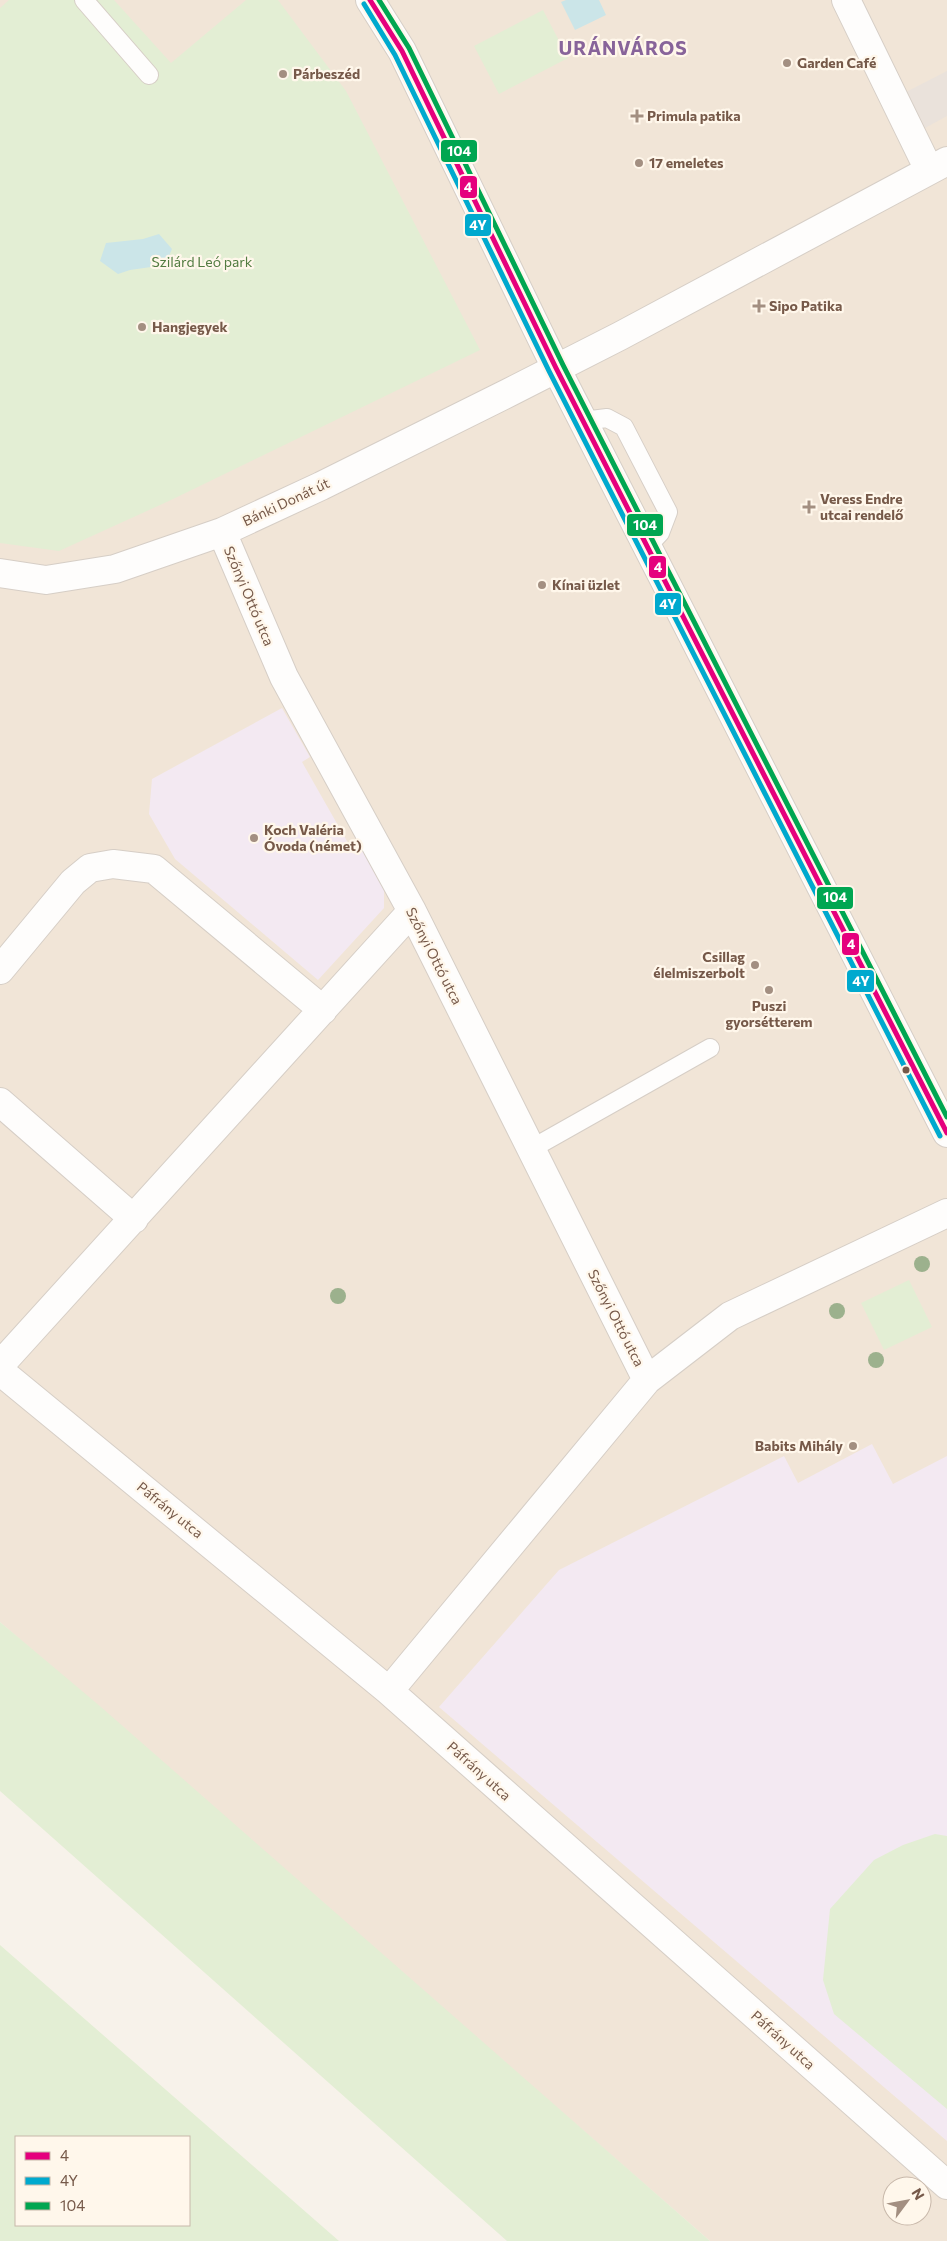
<svg xmlns="http://www.w3.org/2000/svg" width="947" height="2241" font-family="Commissioner,sans-serif">
  <style>
    .residential { fill: #f1e5d7; fill-rule: evenodd }
    .industrial { fill: #eae2db }
    .education { fill: #f3e9f2 }
    .green { fill: #e3eed4; fill-rule: evenodd }
    .water { fill: #cbe5e8 }
    .lines { fill: none; stroke-linecap: round; stroke-linejoin: round }
    .service-casing { stroke: #d6cec6; stroke-width: 20 }
    .minor-casing { stroke: #d6cec6; stroke-width: 30 }
    .tertiary-casing { stroke: #d6cec6; stroke-width: 30 }
    .service { stroke: #fefdfc; stroke-width: 18 }
    .minor { stroke: #fefdfc; stroke-width: 28 }
    .tertiary { stroke: #fefdfc; stroke-width: 28 }
    .bus-1-casing { stroke: #fff7eb; stroke-width: 9 }
    .bus-2-casing { stroke: #fff7eb; stroke-width: 9 }
    .bus-3-casing { stroke: #fff7eb; stroke-width: 9 }
    .bus-1 { stroke: #e5007d; stroke-width: 5 }
    .bus-2 { stroke: #00a9ce; stroke-width: 5 }
    .bus-3 { stroke: #00a651; stroke-width: 5 }
    .tree { fill: #9cb18d }
    .poi-dot { fill: #a38f81; stroke: #fff7eb; stroke-width: 2 }
    .bus-dot { fill: #765949; stroke: #fff7eb; stroke-width: 2 }
    .labels { text-anchor: middle; stroke-width: 4.5; stroke-linejoin: round; paint-order: stroke }
    .poi-label { font-size: 14px; font-weight: bold; fill: #765949; stroke: #fff7eb; text-anchor: start }
    .park-label { font-size: 14px; fill: #527c41; stroke: #fff7eb }
    .street-label { font-size: 14px; fill: #765949; stroke: #fff7eb }
    .district-label { font-size: 19px; font-weight: bold; letter-spacing: 1px; fill: #88649a; stroke: #fff7eb }
    .line-badge { stroke: #fff7eb; stroke-width: 2 }
    .badge-label { font-size: 14px; text-anchor: middle; font-weight: bold; fill: #fff }
  </style>
  <rect width="100%" height="100%" fill="#f7f2ea"/>
  <path class="residential" d="M 0,0 L 947,0 L 947,2241 L 710,2241 L 0,1622 ZM 892,2186 L 922,2186 L 922,2216 L 892,2216 Z"/>
  <path class="industrial" d="M 947,71 L 947,116 L 925,128 L 906,92 Z"/>
  <path class="education" d="M 282,708 L 310,757 L 302,762 L 352,850 L 360,846 L 384,890 L 384,908 L 318,980 L 175,859 L 149,814 L 152,779 Z
    M 872,1444 L 893,1484 L 947,1456 L 947,2141 L 439,1707 L 559,1570 L 784,1456 L 798,1483 Z"/>
  <path class="green" d="M 9,0 L 114,0 L 171,63 L 246,0 L 278,0 L 346,91 L 480,350 L 171,500 L 59,551 L 0,543 L 0,8 Z
    M 543,10 L 568,58 L 499,94 L 474,46 Z
    M 909,1280 L 932,1327 L 884,1350 L 861,1303 Z
    M 0,1622 L 101,1707 L 710,2241 L 507,2241 L 0,1791 Z
    M 935,1834 L 947,1836 L 947,2109 L 834,2014 L 823,1980 L 830,1909 L 874,1860 L 903,1845 Z
    M 0,1945 L 339,2241 L 0,2241 ZM 16,2137 L 189,2137 L 189,2225 L 16,2225 Z"/>
  <path class="water" d="M 566,0 L 599,0 L 606,15 L 575,30 L 561,2 Z
    M 159,234 L 172,249 L 165,265 L 130,270 L 118,274 L 100,261 L 106,243 L 143,239 Z"/>
  <g class="lines">
    <defs>
      <path id="service" d="M 84,0 L 149,75
        M 583,421 L 607,418 L 624,427 L 668,512 L 660,533 L 647,547
        M 531,1149 L 710,1048"/>
      <path id="minor" d="M 846,0 L 929,170
        M 222,532 L 284,677 L 412,911 L 647,1380
        M 0,573 L 46,580 L 115,569 L 222,532 L 321,486 L 510,392 L 620,336 L 947,161
        M 0,970 L 73,882 L 90,868 L 113,864 L 154,869 L 323,1010
        M 0,1102 L 134,1219
        M 0,1365 L 412,911
        M 0,1371 L 389,1691 L 947,2185
        M 389,1691 L 647,1380 L 730,1316 L 947,1213"/>
      <path id="tertiary" d="M 370,0 L 402,51 L 556,368 L 947,1133"/>
    </defs>
    <use href="#service" class="service-casing"/>
    <use href="#minor" class="minor-casing"/>
    <use href="#tertiary" class="tertiary-casing"/>
    <use href="#service" class="service"/>
    <use href="#minor" class="minor"/>
    <use href="#tertiary" class="tertiary"/>
    <defs>
      <path id="bus-1" d="M 370,0 L 402,51 L 556,368 L 947,1133"/>
      <path id="bus-2" d="M 364,4 L 395,55 L 549,371 L 940,1136"/>
      <path id="bus-3" d="M 379,0 L 409,48 L 563,365 L 947,1117"/>
    </defs>
    <use href="#bus-1" class="bus-1-casing"/>
    <use href="#bus-2" class="bus-2-casing"/>
    <use href="#bus-3" class="bus-3-casing"/>
    <use href="#bus-1" class="bus-1"/>
    <use href="#bus-2" class="bus-2"/>
    <use href="#bus-3" class="bus-3"/>
  </g>
  <g class="tree">
    <circle cx="922" cy="1264" r="8"/>
    <circle cx="338" cy="1296" r="8"/>
    <circle cx="837" cy="1311" r="8"/>
    <circle cx="876" cy="1360" r="8"/>
  </g>
  <g class="poi-dot">
    <circle cx="787" cy="63" r="5"/>
    <circle cx="283" cy="74" r="5"/>
    <path d="M634.5 108.5h5v5h5v5h-5v5h-5v-5h-5v-5h5z"/>
    <circle cx="639" cy="163" r="5"/>
    <path d="M756.5 298.5h5v5h5v5h-5v5h-5v-5h-5v-5h5z"/>
    <circle cx="142" cy="327" r="5"/>
    <path d="M806.5 499.5h5v5h5v5h-5v5h-5v-5h-5v-5h5z"/>
    <circle cx="542" cy="585" r="5"/>
    <circle cx="254" cy="838" r="5"/>
    <circle cx="755" cy="965" r="5"/>
    <circle cx="769" cy="990" r="5"/>
    <circle cx="853" cy="1446" r="5"/>
  </g>
  <circle class="bus-dot" cx="906" cy="1070" r="4.5"/>
  <g class="labels">
    <g class="poi-label">
      <text x="797" y="68">Garden Café</text>
      <text x="293" y="79">Párbeszéd</text>
      <text x="647" y="121">Primula patika</text>
      <text x="649" y="168">17 emeletes</text>
      <text x="769" y="311">Sipo Patika</text>
      <text x="152" y="332">Hangjegyek</text>
      <text x="820" y="504">Veress Endre<tspan x="820" dy="16">utcai rendelő</tspan></text>
      <text x="552" y="590">Kínai üzlet</text>
      <text x="264" y="835">Koch Valéria<tspan x="264" dy="16">Óvoda (német)</tspan></text>
      <text x="745" y="962" text-anchor="end">Csillag<tspan x="745" dy="16">élelmiszerbolt</tspan></text>
      <text x="769" y="1011" text-anchor="middle">Puszi<tspan x="769" dy="16">gyorsétterem</tspan></text>
      <text x="843" y="1451" text-anchor="end">Babits Mihály</text>
    </g>
    <g class="park-label">
      <text x="202" y="267">Szilárd Leó park</text>
    </g>
    <g class="street-label">
      <text transform="translate(286 502) rotate(-25)" y="5">Bánki Donát út</text>
      <text transform="translate(249 596) rotate(67)" y="5">Szőnyi Ottó utca</text>
      <text transform="translate(434 956) rotate(63)" y="5">Szőnyi Ottó utca</text>
      <text transform="translate(616 1318) rotate(63)" y="5">Szőnyi Ottó utca</text>
      <text transform="translate(170 1510) rotate(39)" y="5">Páfrány utca</text>
      <text transform="translate(479 1771) rotate(42)" y="5">Páfrány utca</text>
      <text transform="translate(783 2040) rotate(42)" y="5">Páfrány utca</text>
    </g>
    <g class="district-label">
      <text x="623" y="55">URÁNVÁROS</text>
    </g>
  </g>
  <g class="line-badge">
    <rect x="440" y="139" width="38" height="24" rx="5" fill="#00a651"/>
    <rect x="459" y="175" width="19" height="24" rx="5" fill="#e5007d"/>
    <rect x="464" y="213" width="28" height="24" rx="5" fill="#00a9ce"/>
    <rect x="626" y="513" width="38" height="24" rx="5" fill="#00a651"/>
    <rect x="648" y="555" width="19" height="24" rx="5" fill="#e5007d"/>
    <rect x="654" y="592" width="28" height="24" rx="5" fill="#00a9ce"/>
    <rect x="816" y="886" width="38" height="24" rx="5" fill="#00a651"/>
    <rect x="841" y="932" width="19" height="24" rx="5" fill="#e5007d"/>
    <rect x="846" y="969" width="29" height="24" rx="5" fill="#00a9ce"/>
  </g>
  <g class="badge-label">
    <text x="459" y="156">104</text>
    <text x="468" y="192">4</text>
    <text x="478" y="230">4Y</text>
    <text x="645" y="530">104</text>
    <text x="658" y="572">4</text>
    <text x="668" y="609">4Y</text>
    <text x="835" y="902">104</text>
    <text x="851" y="949">4</text>
    <text x="861" y="986">4Y</text>
  </g>
  <rect x="15" y="2136" width="175" height="90" fill="#fff7eb" stroke="#c8b8aa"/>
  <rect x="25" y="2152" width="25" height="8" fill="#e5007d" stroke="#c8b8aa"/>
  <text x="60" y="2161" font-size="15" fill="#765949">4</text>
  <rect x="25" y="2177" width="25" height="8" fill="#00a9ce" stroke="#c8b8aa"/>
  <text x="60" y="2186" font-size="15" fill="#765949">4Y</text>
  <rect x="25" y="2202" width="25" height="8" fill="#00a651" stroke="#c8b8aa"/>
  <text x="60" y="2211" font-size="15" fill="#765949">104</text>
  <g transform="translate(907 2201) rotate(58)"><circle r="24" fill="#fff7eb" stroke="#c8b8aa"/>
  <path d="M0-4L9 19L0 12L-9 19Z" fill="#a38f81"/>
  <text y="-8" font-size="14" font-weight="bold" text-anchor="middle" fill="#765949">N</text>
  </g>
</svg>
